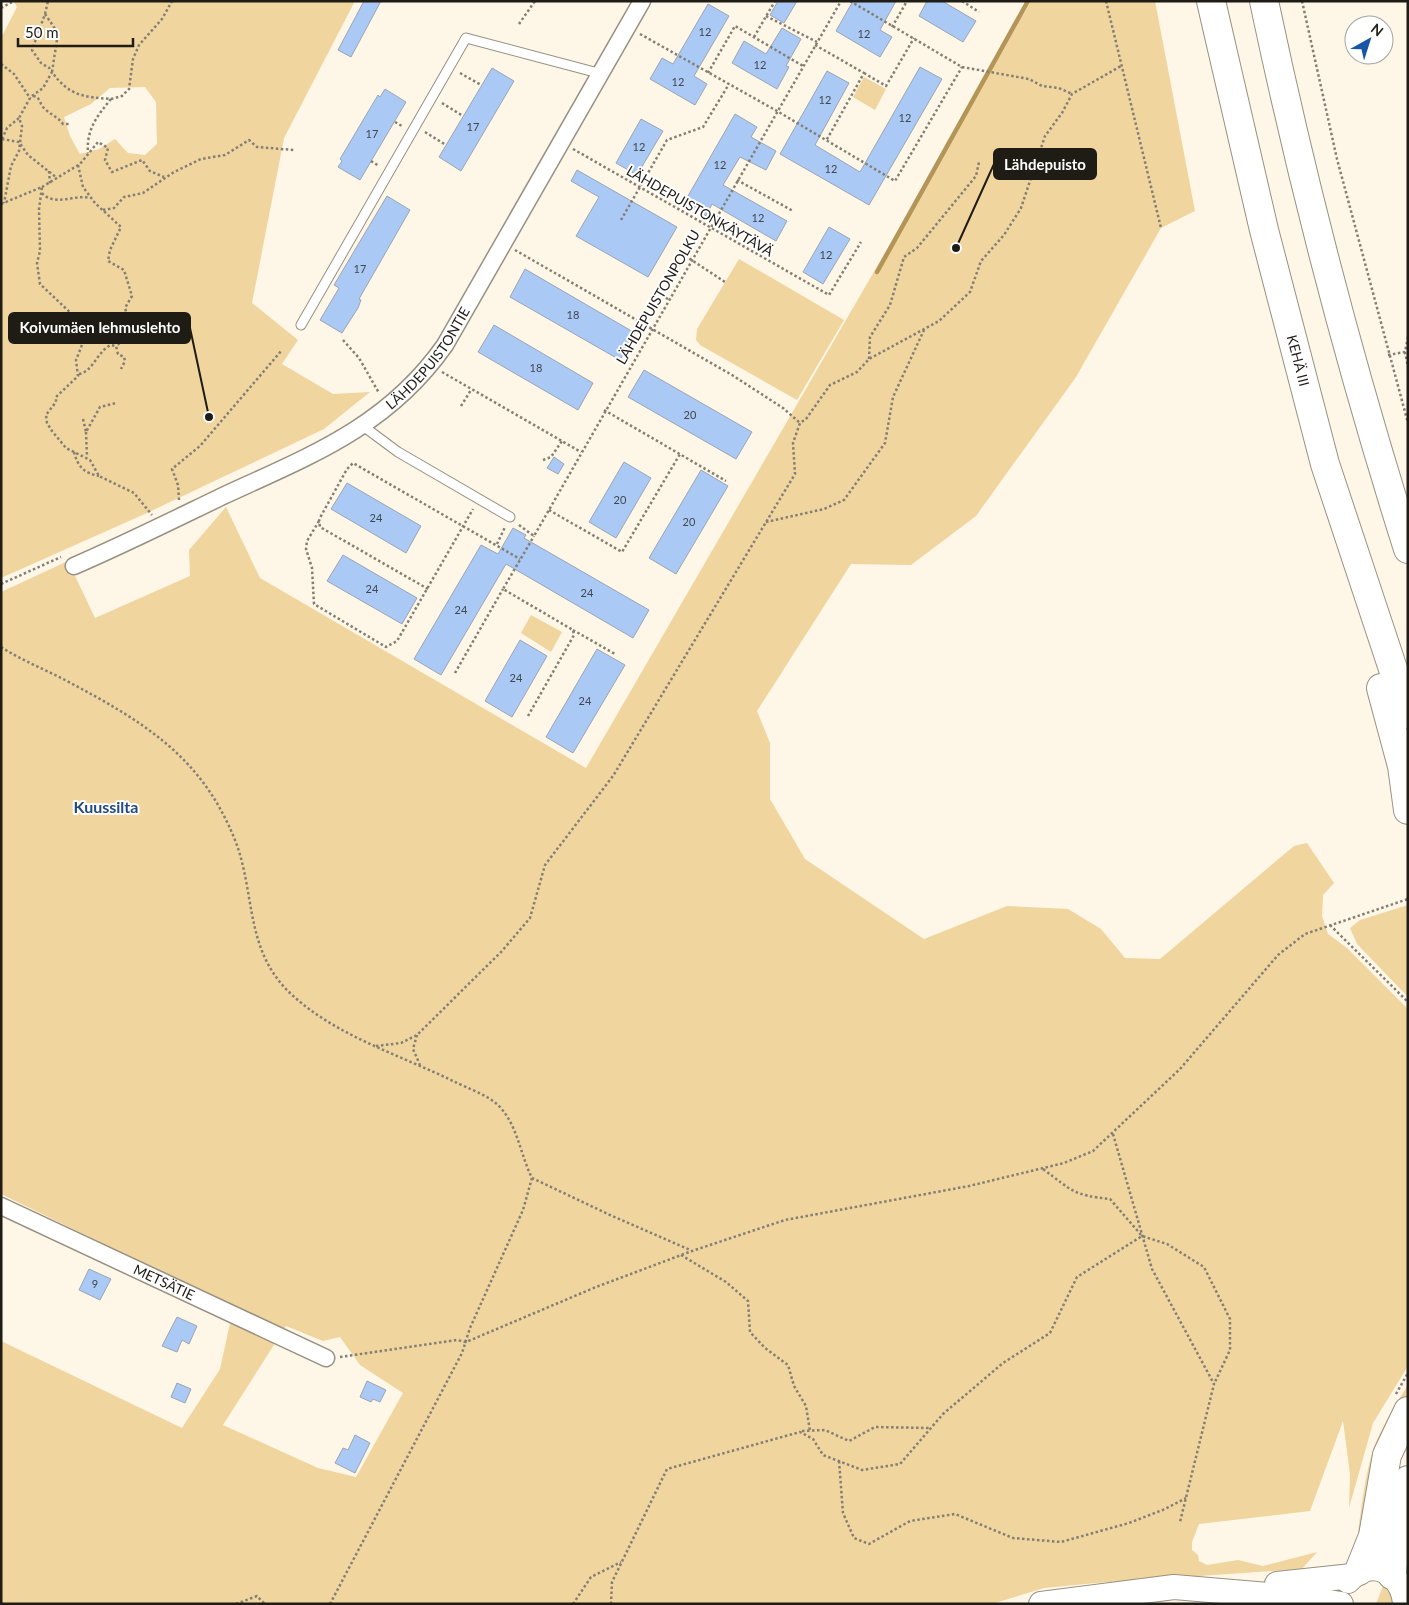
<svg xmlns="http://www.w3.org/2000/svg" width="1409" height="1605" font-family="Lato,sans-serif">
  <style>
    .green { fill: #f0d59f; fill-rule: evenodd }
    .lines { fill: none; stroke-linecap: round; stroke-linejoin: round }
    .stream { stroke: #b39557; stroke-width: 4.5 }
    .building { fill: #aac9f4; stroke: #9ba5b3 }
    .service-casing { stroke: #989182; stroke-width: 11 }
    .minor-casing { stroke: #989182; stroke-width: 19 }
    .secondary-casing { stroke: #989182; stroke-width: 26 }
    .trunk-casing { stroke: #989182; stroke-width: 30 }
    .motorway-casing { stroke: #989182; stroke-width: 30 }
    .path { stroke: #847f75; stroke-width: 2.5; stroke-dasharray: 2.5 2.5; stroke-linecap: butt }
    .service { stroke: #fff; stroke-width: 9 }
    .minor { stroke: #fff; stroke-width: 16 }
    .secondary { stroke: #fff; stroke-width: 24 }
    .trunk { stroke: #fff; stroke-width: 28 }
    .motorway { stroke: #fff; stroke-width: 28 }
    .labels { text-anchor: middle; stroke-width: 4; stroke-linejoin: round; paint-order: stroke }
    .number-label { font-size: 11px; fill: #42474e }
    .street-label { font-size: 14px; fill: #1f1c16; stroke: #fff }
    .quarter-label { font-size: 16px; font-weight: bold; fill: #22497e; stroke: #fff }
    .leader { fill: none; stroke: #1f1c16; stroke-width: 2 }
    .callout-dot { fill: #1f1c16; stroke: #fff; stroke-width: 2 }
    .callout { fill: #1f1c16; stroke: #1f1c16; stroke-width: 2 }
    .callout-label { font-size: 15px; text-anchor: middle; font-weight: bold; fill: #fff }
  </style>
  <rect width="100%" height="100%" fill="#fef6e6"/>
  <path class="green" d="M 13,1 L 355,1 L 284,138 L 252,303 L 298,340 L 282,364 L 333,394 L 370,392 L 324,429 L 147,513 L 1,578 L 1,38 L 17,7 ZM 145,87 L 156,102 L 157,144 L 145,155 L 128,153 L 115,139 L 99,149 L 80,154 L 70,136 L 64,117 L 91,104 L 110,88 Z
    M 1031,1 L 1155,1 L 1195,211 L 1161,228 L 1076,377 L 976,516 L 911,565 L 851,564 L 757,711 L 770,743 L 770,799 L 805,859 L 924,939 L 1007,906 L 1068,909 L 1101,929 L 1125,958 L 1160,959 L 1294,846 L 1307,843 L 1334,883 L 1323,895 L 1322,916 L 1328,934 L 1347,948 L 1408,1009 L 1408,1366 L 1373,1423 L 1349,1508 L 1350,1474 L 1343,1421 L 1310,1511 L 1199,1524 L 1192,1542 L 1192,1550 L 1198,1555 L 1199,1561 L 1207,1565 L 1238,1560 L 1263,1566 L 1317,1552 L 1302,1569 L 1096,1583 L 1044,1588 L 992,1604 L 1,1604 L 1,1341 L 182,1428 L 220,1369 L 230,1323 L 223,1302 L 1,1194 L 1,592 L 68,561 L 95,618 L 190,576 L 189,550 L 226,507 L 260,578 L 586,768 ZM 286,1326 L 323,1341 L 340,1337 L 360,1365 L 403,1393 L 356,1477 L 318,1468 L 223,1425 Z
    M 864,77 L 886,89 L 875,110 L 853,97 Z
    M 739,259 L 844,320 L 797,400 L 700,345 L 696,340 L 697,329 Z
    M 531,615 L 562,632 L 551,652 L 521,633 Z
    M 1408,905 L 1408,997 L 1357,944 L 1350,928 L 1360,920 Z
    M 1408,1385 L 1408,1397 L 1393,1421 L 1366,1533 L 1358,1532 C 1362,1504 1365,1474 1374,1447 C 1383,1425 1395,1405 1408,1385 Z
    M 1385,1581 L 1396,1604 L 1376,1604 Z"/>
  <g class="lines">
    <path class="stream" d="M 877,272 L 1028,1"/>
  </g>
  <path class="building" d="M 364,1 L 381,1 L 351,57 L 338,50 Z
    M 778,1 L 797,1 L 784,23 L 770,15 Z
    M 853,1 L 896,1 L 880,30 L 892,37 L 880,57 L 836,31 Z
    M 927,1 L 942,1 L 976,21 L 963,42 L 919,16 Z
    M 708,4 L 729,16 L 694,76 L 707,84 L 695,105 L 650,79 L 662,58 L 673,64 Z
    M 782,28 L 801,39 L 786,66 L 789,67 L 777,89 L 732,63 L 744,41 L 766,54 Z
    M 920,67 L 942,79 L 869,205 L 780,154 L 827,71 L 849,83 L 815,145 L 860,172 Z
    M 492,68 L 514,81 L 461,171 L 439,157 Z
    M 385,89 L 406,102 L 360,180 L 338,167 L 342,161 L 340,159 L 378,95 L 380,97 Z
    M 735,114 L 757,127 L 751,137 L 776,151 L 766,170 L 740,157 L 723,185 L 787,221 L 776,241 L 712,204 L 706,216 L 684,203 Z
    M 641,119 L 663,131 L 637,175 L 616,163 Z
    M 577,170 L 677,227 L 648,277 L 576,236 L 599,197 L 571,181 Z
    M 387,196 L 410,210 L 359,299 L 361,300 L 358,308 L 342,333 L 320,320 L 339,288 L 334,285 Z
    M 829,227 L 850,239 L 823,284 L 803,272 Z
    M 525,269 L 635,333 L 620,360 L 510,297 Z
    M 494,325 L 593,383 L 578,410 L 478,352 Z
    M 644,370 L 752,432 L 736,459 L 628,397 Z
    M 554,457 L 564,464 L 558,474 L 547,468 Z
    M 624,462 L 651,478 L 616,538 L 589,522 Z
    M 701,470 L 728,486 L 676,574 L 649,558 Z
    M 347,483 L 421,526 L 406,553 L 331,509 Z
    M 513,528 L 526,535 L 524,538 L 649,610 L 633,638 L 506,564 L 441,675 L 414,659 L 481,545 L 498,554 Z
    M 343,555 L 417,598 L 402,624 L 327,581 Z
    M 520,640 L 547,656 L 512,717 L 485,701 Z
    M 597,649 L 625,665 L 573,753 L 546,737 Z
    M 89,1269 L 111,1279 L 100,1300 L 79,1290 Z
    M 177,1317 L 197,1326 L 189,1344 L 182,1340 L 177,1352 L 162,1346 Z
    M 367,1381 L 386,1390 L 380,1402 L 373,1399 L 371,1402 L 360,1397 Z
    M 177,1383 L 191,1389 L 185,1403 L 171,1397 Z
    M 355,1435 L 370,1443 L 355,1473 L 335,1463 L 343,1448 L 348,1450 Z"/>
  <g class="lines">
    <defs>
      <path id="service" d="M 301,325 L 466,38 L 602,74
        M 363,426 L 398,452 L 510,517"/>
      <g id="minor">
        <path id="s1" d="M 74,566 C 125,544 175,519 225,495 C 312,455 388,426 445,345 L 642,1"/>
        <path id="s2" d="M 1,1206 L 326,1358"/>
      </g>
      <path id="secondary" d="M 1348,1581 C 1371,1555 1403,1572 1405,1604
        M 1277,1584 L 1352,1576
        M 1041,1604 L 1174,1587 L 1304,1598 L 1341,1604"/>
      <g id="trunk">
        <path id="s3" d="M 1211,1 L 1264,230 L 1325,464 L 1408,714"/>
        <path d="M 1264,1 C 1303,186 1351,369 1408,549"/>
        <path d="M 1381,688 L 1402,766 L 1408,810"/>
        <path d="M 1359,1571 L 1373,1536 L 1387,1455 L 1408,1411"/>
      </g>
      <path id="motorway" d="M 1392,1575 L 1397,1516 L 1408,1480"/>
    </defs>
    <use href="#service" class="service-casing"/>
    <use href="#minor" class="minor-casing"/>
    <use href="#secondary" class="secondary-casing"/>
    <use href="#trunk" class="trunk-casing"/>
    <use href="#motorway" class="motorway-casing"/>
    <path class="path" d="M 850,1 L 962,67 L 1029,79 L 1042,86 L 1059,88 L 1072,94
      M 962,1 L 979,12
      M 1106,1 L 1161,228
      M 1302,1 L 1337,159 L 1408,423
      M 1,8 L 14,1
      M 45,14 L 48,1
      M 766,16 L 817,42
      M 519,24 L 535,1
      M 892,27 L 907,1
      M 640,34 L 777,111 L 895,181 L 962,67
      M 754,37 L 775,1
      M 815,45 L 864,73 L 826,141
      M 1,64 L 14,74 L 30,98 L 19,118
      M 52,72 L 58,33 L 45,14 L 32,50 L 41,63 L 49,68 L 52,66
      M 460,73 L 481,85
      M 708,73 L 735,26 L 803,66
      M 864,73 L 886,86 L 914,38
      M 32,96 L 43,88 L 52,72 C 69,96 84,97 111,99 C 97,116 86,130 88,153
      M 33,96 C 40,97 39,102 43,107 C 49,114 57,116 63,124 L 70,124
      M 111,99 L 122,96 L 129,89 L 133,59 L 139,45 L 162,19 L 172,1
      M 442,103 L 463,116
      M 395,122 L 402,126
      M 425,132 L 446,145
      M 2,139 L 7,128 L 19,118 L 22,126 L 19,151 L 11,166 L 4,203
      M 2,139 L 19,142 L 28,155 L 57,178
      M 573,149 L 829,295 L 861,242
      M 371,161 L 379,166
      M 78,165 L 83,187 L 95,203 L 121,227 L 110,250 L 108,261 L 124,270 L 132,296 L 125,308 L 130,324 L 130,335 L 116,346
      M 49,171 L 50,184
      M 737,180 L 793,211
      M 42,187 L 80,164 L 98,142 L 108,148 L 105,160 L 112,172 L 142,160 L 150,171 L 164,177
      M 42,193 C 54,207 75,194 90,198
      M 1,204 L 42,187 L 39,209 L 40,251 L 37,263 L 40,284 L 76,318 L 82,332 L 82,345 L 76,360 L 78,376 L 56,397 L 56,402 L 46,415 L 47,423 L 52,431 L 66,448 L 90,460 L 99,476 L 134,493 L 152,515
      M 103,210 L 114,208 L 124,197 L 143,193 L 174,172 L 201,159 L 225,155 L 249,140 L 257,147 L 294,150
      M 621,220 L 667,140 L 703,127 L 729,84
      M 515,250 L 732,375 L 783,408 L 800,423
      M 681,253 L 725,282
      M 657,293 L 668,299
      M 82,332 L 90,331 L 96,334 L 108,332 L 112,334
      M 1408,337 L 1405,352 L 1408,367
      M 343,340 L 359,358 L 379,393
      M 1388,355 L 1405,352
      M 869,359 L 870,337 L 890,305 L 904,257 L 917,248 L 976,176 L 979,162
      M 442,372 L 581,452
      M 79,374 C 94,371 97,351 111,345 L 116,346 L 118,354 L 124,357 L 125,361 L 121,369
      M 461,406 L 471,390
      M 604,410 L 726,481
      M 83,419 L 86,432 L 100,407 L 116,403
      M 86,432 L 87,457
      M 74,452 C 78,467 84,473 99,476
      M 543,460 L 551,457 L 562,441
      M 179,500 L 178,485 L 172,469 L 200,446 L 282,350
      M 549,510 L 622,552 L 680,454
      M 319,521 L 307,541 L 306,549 L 312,568 L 314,604 L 386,647 L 397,641 L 473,509
      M 766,522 L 824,509 L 844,500 L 885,443 L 893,397 L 924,330
      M 519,525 L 534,536 L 841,1
      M 497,544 L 505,527
      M 1,584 L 61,557
      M 428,589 L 320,527 L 319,521 L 321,516 L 347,469 L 353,463 L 520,559
      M 573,630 L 615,654
      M 1,647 C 21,660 44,669 65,680 C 142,721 201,755 235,840 C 255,891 245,946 286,989 C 330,1034 398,1054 453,1081 C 467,1088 488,1095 499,1106 C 518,1126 520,1154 532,1178 L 610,1215 L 690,1250
      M 455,673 L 503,589
      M 528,716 L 574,635 L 573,630 L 503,589 L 534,536
      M 1330,925 L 1408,1002
      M 417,1035 L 413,1049 L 420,1065
      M 376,1046 L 401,1043 L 417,1035 L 502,951 L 530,918 L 545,865 L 613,776 L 795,474 L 793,443 L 800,423 L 806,419 L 830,385 L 857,372 L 869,359 L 939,321 L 970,292 L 981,261 L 1004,235 L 1021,208 L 1045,136 L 1062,113 L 1072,94 L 1121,66
      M 1113,1134 L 1152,1269 L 1214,1384 L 1180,1522
      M 1043,1169 C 1073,1191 1072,1195 1110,1199 L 1142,1236 L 1167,1244 L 1204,1267 L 1230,1319 L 1230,1350 L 1214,1384
      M 681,1255 L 726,1282 L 748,1301 L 750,1332 L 765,1348 L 788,1365 L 794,1386 L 806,1406 L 810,1431
      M 340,1357 L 457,1340 L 466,1342 L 596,1287 L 692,1251 L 785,1220 L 969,1186 L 1064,1163 L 1093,1151 L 1180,1069 L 1278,955 L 1305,934 L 1408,899
      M 1396,1394 L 1408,1373
      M 802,1431 L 825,1430 L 849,1441 L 875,1427 L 930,1428
      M 839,1461 L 843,1513 L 854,1538 L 869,1544 L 910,1521 L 955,1514 L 1013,1538 L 1061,1542 L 1129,1523 L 1165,1509 L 1186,1498
      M 236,1604 L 257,1596 L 265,1604
      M 330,1604 L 462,1353 L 470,1328 L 523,1210 L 532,1178
      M 573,1604 L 591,1577 L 621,1562
      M 611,1604 L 612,1582 L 667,1469 L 800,1432 L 813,1439 L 823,1455 L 862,1470 L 900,1464 L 943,1414 L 1003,1363 L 1050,1333 L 1077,1277 L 1142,1236"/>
    <use href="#service" class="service"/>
    <use href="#minor" class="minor"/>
    <use href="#secondary" class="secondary"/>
    <use href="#trunk" class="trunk"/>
    <use href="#motorway" class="motorway"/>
  </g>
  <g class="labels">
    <g class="number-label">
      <text x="705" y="36">12</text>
      <text x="864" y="38">12</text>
      <text x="760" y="69">12</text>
      <text x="678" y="86">12</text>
      <text x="825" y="104">12</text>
      <text x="905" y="122">12</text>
      <text x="473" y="131">17</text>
      <text x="372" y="138">17</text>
      <text x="639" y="151">12</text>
      <text x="720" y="169">12</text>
      <text x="831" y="173">12</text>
      <text x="758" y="222">12</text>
      <text x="826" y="259">12</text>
      <text x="360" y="273">17</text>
      <text x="573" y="319">18</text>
      <text x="536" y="372">18</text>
      <text x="690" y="419">20</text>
      <text x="620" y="504">20</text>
      <text x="376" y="522">24</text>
      <text x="689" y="526">20</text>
      <text x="372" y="593">24</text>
      <text x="587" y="597">24</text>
      <text x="461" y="614">24</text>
      <text x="516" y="682">24</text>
      <text x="585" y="705">24</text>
      <text x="95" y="1288">9</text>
    </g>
    <g class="street-label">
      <text transform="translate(700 211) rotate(30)" y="5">LÄHDEPUISTONKÄYTÄVÄ</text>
      <text transform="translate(658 297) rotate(-60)" y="5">LÄHDEPUISTONPOLKU</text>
      <text dy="5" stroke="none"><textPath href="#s1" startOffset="416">LÄHDEPUISTONTIE</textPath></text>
      <text dy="5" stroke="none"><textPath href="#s3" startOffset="370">KEHÄ III</textPath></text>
      <text dy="5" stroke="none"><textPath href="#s2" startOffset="180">METSÄTIE</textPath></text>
    </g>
    <g class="quarter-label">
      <text x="106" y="813">Kuussilta</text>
    </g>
  </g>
  <path class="leader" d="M956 248L994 164M209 417L190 328"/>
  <g class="callout-dot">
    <circle cx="956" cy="248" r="5"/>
    <circle cx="209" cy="417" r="5"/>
  </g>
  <g class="callout">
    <rect x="994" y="149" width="102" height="30" rx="5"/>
    <rect x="9" y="313" width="181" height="30" rx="5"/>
  </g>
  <g class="callout-label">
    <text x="1045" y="170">Lähdepuisto</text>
    <text x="100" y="333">Koivumäen lehmuslehto</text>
  </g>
  <rect width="1409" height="1605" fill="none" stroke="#1f1c16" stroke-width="5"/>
  <g transform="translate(1369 40) rotate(39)"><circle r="24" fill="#ffffff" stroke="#a5a4a2"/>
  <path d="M0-4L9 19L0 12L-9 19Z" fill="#1756a7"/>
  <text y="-8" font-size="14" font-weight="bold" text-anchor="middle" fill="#1f1c16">N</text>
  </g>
  <path d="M18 38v8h115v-8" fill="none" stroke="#1f1c16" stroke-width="2.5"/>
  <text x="25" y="38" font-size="15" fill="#1f1c16" stroke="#ffffff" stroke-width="4" paint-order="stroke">50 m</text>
</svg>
